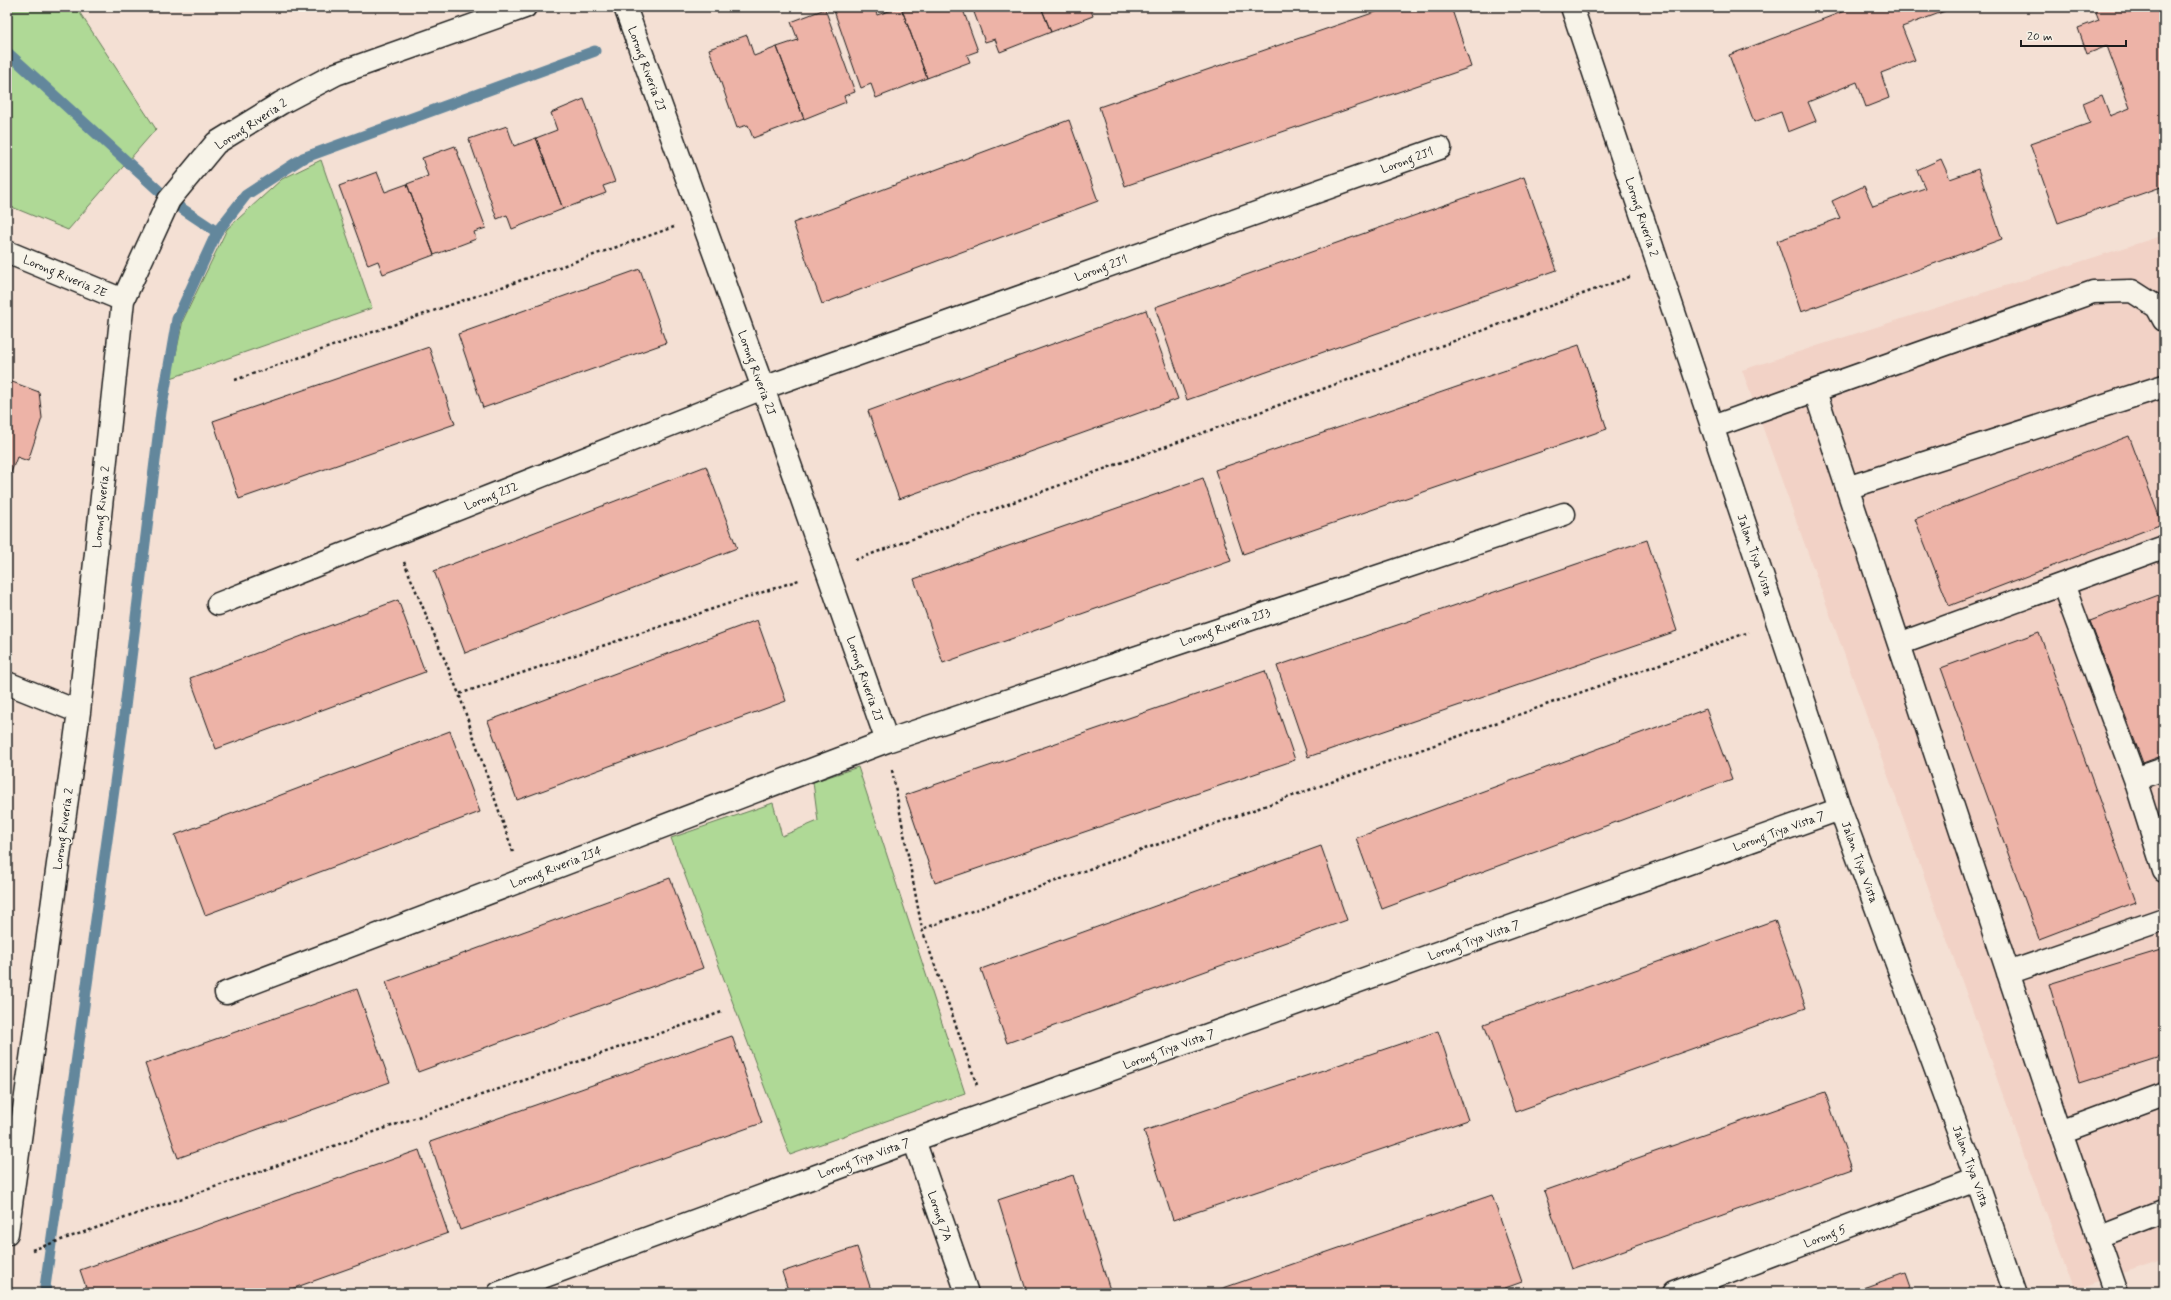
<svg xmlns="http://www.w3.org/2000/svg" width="2171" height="1300" font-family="Mynerve,sans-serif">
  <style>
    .built { fill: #f2d2c6 }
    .green { fill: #afd996; stroke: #667a59 }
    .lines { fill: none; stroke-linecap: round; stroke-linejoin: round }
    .stream { stroke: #63879c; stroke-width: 11 }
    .building { fill: #edb3a7; stroke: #1c1c1c }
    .minor-casing { stroke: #1c1c1c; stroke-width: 25 }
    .path { stroke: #1c1c1c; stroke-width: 2.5; stroke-dasharray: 3 3; stroke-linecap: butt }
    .minor { stroke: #f7f3e8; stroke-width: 22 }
    .labels { text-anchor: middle; stroke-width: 3; stroke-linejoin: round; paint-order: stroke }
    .street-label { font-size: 12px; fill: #1c1c1c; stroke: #f7f3e8 }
  </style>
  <rect width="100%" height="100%" fill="#f4e0d4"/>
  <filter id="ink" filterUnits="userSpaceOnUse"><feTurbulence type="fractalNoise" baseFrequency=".025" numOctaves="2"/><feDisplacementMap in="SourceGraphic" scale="8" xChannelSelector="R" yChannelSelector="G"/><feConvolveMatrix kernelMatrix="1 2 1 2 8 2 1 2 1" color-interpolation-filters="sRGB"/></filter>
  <g filter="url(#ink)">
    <path class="built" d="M 2164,235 L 2164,1259 L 2073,1290 L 1742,370 Z"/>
    <path class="green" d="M 7,7 L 76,7 L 156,129 L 68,230 L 7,205 Z
      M 321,160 L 372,308 L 171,378 L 183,320 L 227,229 L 282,179 Z
      M 858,767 L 965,1093 L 790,1155 L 671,838 L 773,803 L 782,836 L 818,821 L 813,782 Z"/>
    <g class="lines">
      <path class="stream" d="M 7,52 L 169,200 L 217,232
        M 47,1293 L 45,1287 L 122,732 L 161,412 L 177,319 L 217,232 L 246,195 L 303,158 L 595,51"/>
    </g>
    <path class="building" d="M 836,7 L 874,7 L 877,15 L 901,7 L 927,78 L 876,98 L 871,84 L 861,88 L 833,8 Z
      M 901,7 L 962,7 L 978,51 L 967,55 L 970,62 L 927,78 Z
      M 972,7 L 1041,7 L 1051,32 L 1000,52 L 995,39 L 985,42 Z
      M 1041,7 L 1098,7 L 1091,10 L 1093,16 L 1051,32 Z
      M 1390,7 L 1451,7 L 1471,67 L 1125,186 L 1099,107 Z
      M 1855,7 L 1943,7 L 1945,11 L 1902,27 L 1915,60 L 1881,73 L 1889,98 L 1866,107 L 1857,82 L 1808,102 L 1816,121 L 1788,132 L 1781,112 L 1754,122 L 1729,55 Z
      M 2094,7 L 2164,7 L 2164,186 L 2058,223 L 2030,144 L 2090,123 L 2083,103 L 2102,95 L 2110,116 L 2130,108 L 2107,46 L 2087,54 L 2078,28 L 2099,20 Z
      M 825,9 L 855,92 L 844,96 L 846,102 L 804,119 L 777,47 L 798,40 L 791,22 Z
      M 747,35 L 754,56 L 777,47 L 804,119 L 753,138 L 748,125 L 737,128 L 709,49 Z
      M 584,99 L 615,182 L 603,186 L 606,193 L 563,209 L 536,138 L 557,130 L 551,113 Z
      M 1069,120 L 1098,201 L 822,304 L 793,223 Z
      M 507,126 L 514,146 L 536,138 L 563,209 L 512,229 L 507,215 L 497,219 L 469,139 Z
      M 455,146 L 486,228 L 474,232 L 476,239 L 434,255 L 407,184 L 428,176 L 422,158 Z
      M 1941,159 L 1950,179 L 1978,169 L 2002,239 L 1801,312 L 1777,241 L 1840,218 L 1832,201 L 1864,186 L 1873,206 L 1925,188 L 1917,170 Z
      M 377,172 L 385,192 L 407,184 L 434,255 L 383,274 L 378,261 L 368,265 L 339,186 Z
      M 1524,177 L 1557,270 L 1187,400 L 1155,307 Z
      M 640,269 L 666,343 L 483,408 L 458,334 Z
      M 1146,310 L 1178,399 L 899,499 L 868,411 Z
      M 1579,345 L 1607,429 L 1243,554 L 1215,470 Z
      M 429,347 L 455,424 L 239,499 L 213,421 Z
      M 7,380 L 39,392 L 42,418 L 28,461 L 17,457 L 7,483 Z
      M 2129,436 L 2162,524 L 1949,606 L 1915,519 Z
      M 706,466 L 737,548 L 465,653 L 434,571 Z
      M 1203,478 L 1231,561 L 943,663 L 914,579 Z
      M 1647,540 L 1677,631 L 1308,757 L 1277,666 Z
      M 2164,593 L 2164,755 L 2143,763 L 2090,621 Z
      M 398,600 L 425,672 L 216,749 L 190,678 Z
      M 757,620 L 786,701 L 517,800 L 488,721 Z
      M 2039,632 L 2136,902 L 2039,939 L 1941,668 Z
      M 1265,671 L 1295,760 L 935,883 L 905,795 Z
      M 1706,709 L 1732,779 L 1382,909 L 1356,838 Z
      M 450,731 L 480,812 L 205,915 L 175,835 Z
      M 1321,846 L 1347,920 L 1007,1043 L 981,969 Z
      M 670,878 L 703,968 L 418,1072 L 386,982 Z
      M 1775,920 L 1806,1008 L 1515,1112 L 1484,1024 Z
      M 2164,949 L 2164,1056 L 2079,1083 L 2049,984 Z
      M 357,989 L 390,1082 L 178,1158 L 145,1064 Z
      M 1438,1031 L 1468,1120 L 1173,1220 L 1144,1131 Z
      M 732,1036 L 762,1123 L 460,1230 L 430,1142 Z
      M 1825,1092 L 1852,1169 L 1571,1269 L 1544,1191 Z
      M 419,1150 L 448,1233 L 280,1293 L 88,1293 L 80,1270 Z
      M 1073,1175 L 1111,1293 L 1027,1293 L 998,1200 Z
      M 1492,1195 L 1522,1282 L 1491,1293 L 1209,1293 Z
      M 857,1247 L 872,1293 L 789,1293 L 782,1272 Z
      M 1905,1273 L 1912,1293 L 1849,1293 Z"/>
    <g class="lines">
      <defs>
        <path id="minor" d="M 625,7 L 763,388 L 887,741
          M 1572,7 L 1840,809 L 1976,1179 L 2015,1293
          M 7,252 L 123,300
          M 1815,391 L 2061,1132 L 2117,1293
          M 1712,427 L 2093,292 L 2132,291 L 2157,307 L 2164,320
          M 1847,488 L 2164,386
          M 2063,584 L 2135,779 L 2164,871
          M 218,604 L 763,388 L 1440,148
          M 1899,644 L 2164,547
          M 7,683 L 79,712
          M 2135,779 L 2164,769
          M 2008,973 L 2164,919
          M 226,993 L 887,741 L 1564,514
          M 2061,1132 L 2164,1094
          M 914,1140 L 967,1293
          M 7,1233 L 79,712 L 123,300 L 169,200 L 216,143 L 281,103 L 336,74 L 525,7
          M 2097,1237 L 2164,1211
          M 499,1293 L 914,1140 L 1840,809
          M 1674,1293 L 1976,1179"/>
      </defs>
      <use href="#minor" class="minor-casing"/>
      <path class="path" d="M 235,380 L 674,227
        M 855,560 L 1632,276
        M 404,562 L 459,694
        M 892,770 L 922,929
        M 513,852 L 459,694 L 799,580
        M 977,1085 L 922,929 L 1749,632
        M 32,1250 L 722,1012"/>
      <use href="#minor" class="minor"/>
    </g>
  </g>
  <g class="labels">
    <g class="street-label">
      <text transform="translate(647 69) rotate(70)" y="4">Lorong Riveria 2J</text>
      <text transform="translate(251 124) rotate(-33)" y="4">Lorong Riveria 2</text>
      <text transform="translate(1407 160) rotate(-20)" y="4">Lorong 2J1</text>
      <text transform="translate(1642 217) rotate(72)" y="4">Lorong Riveria 2</text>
      <text transform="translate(1101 268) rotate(-20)" y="4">Lorong 2J1</text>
      <text transform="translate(65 276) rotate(23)" y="4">Lorong Riveria 2E</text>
      <text transform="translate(757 373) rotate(70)" y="4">Lorong Riveria 2J</text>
      <text transform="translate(491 496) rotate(-22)" y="4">Lorong 2J2</text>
      <text transform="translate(101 507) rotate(-84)" y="4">Lorong Riveria 2</text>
      <text transform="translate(1755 555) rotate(71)" y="4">Jalan Tiya Vista</text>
      <text transform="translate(1225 627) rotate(-19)" y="4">Lorong Riveria 2J3</text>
      <text transform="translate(865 679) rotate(71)" y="4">Lorong Riveria 2J</text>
      <text transform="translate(63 829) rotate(-82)" y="4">Lorong Riveria 2</text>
      <text transform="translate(1779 831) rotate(-20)" y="4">Lorong Tiya Vista 7</text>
      <text transform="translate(1860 862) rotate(70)" y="4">Jalan Tiya Vista</text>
      <text transform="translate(556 867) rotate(-21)" y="4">Lorong Riveria 2J4</text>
      <text transform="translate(1474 940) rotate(-20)" y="4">Lorong Tiya Vista 7</text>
      <text transform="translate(1169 1049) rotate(-20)" y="4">Lorong Tiya Vista 7</text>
      <text transform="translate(864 1158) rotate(-20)" y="4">Lorong Tiya Vista 7</text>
      <text transform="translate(1971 1166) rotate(70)" y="4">Jalan Tiya Vista</text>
      <text transform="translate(940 1216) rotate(71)" y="4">Lorong 7A</text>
      <text transform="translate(1825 1236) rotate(-21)" y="4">Lorong 5</text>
    </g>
  </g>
  <rect width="2171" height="1300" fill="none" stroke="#f7f3e8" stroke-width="24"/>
  <rect x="12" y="12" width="2147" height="1276" fill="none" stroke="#1c1c1c" stroke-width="1.5" filter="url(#ink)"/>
  <path d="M2021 40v6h105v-6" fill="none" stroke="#1c1c1c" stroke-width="2"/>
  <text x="2027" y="40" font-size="12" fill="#1c1c1c" stroke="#f7f3e8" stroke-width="3" paint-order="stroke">20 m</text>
</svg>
